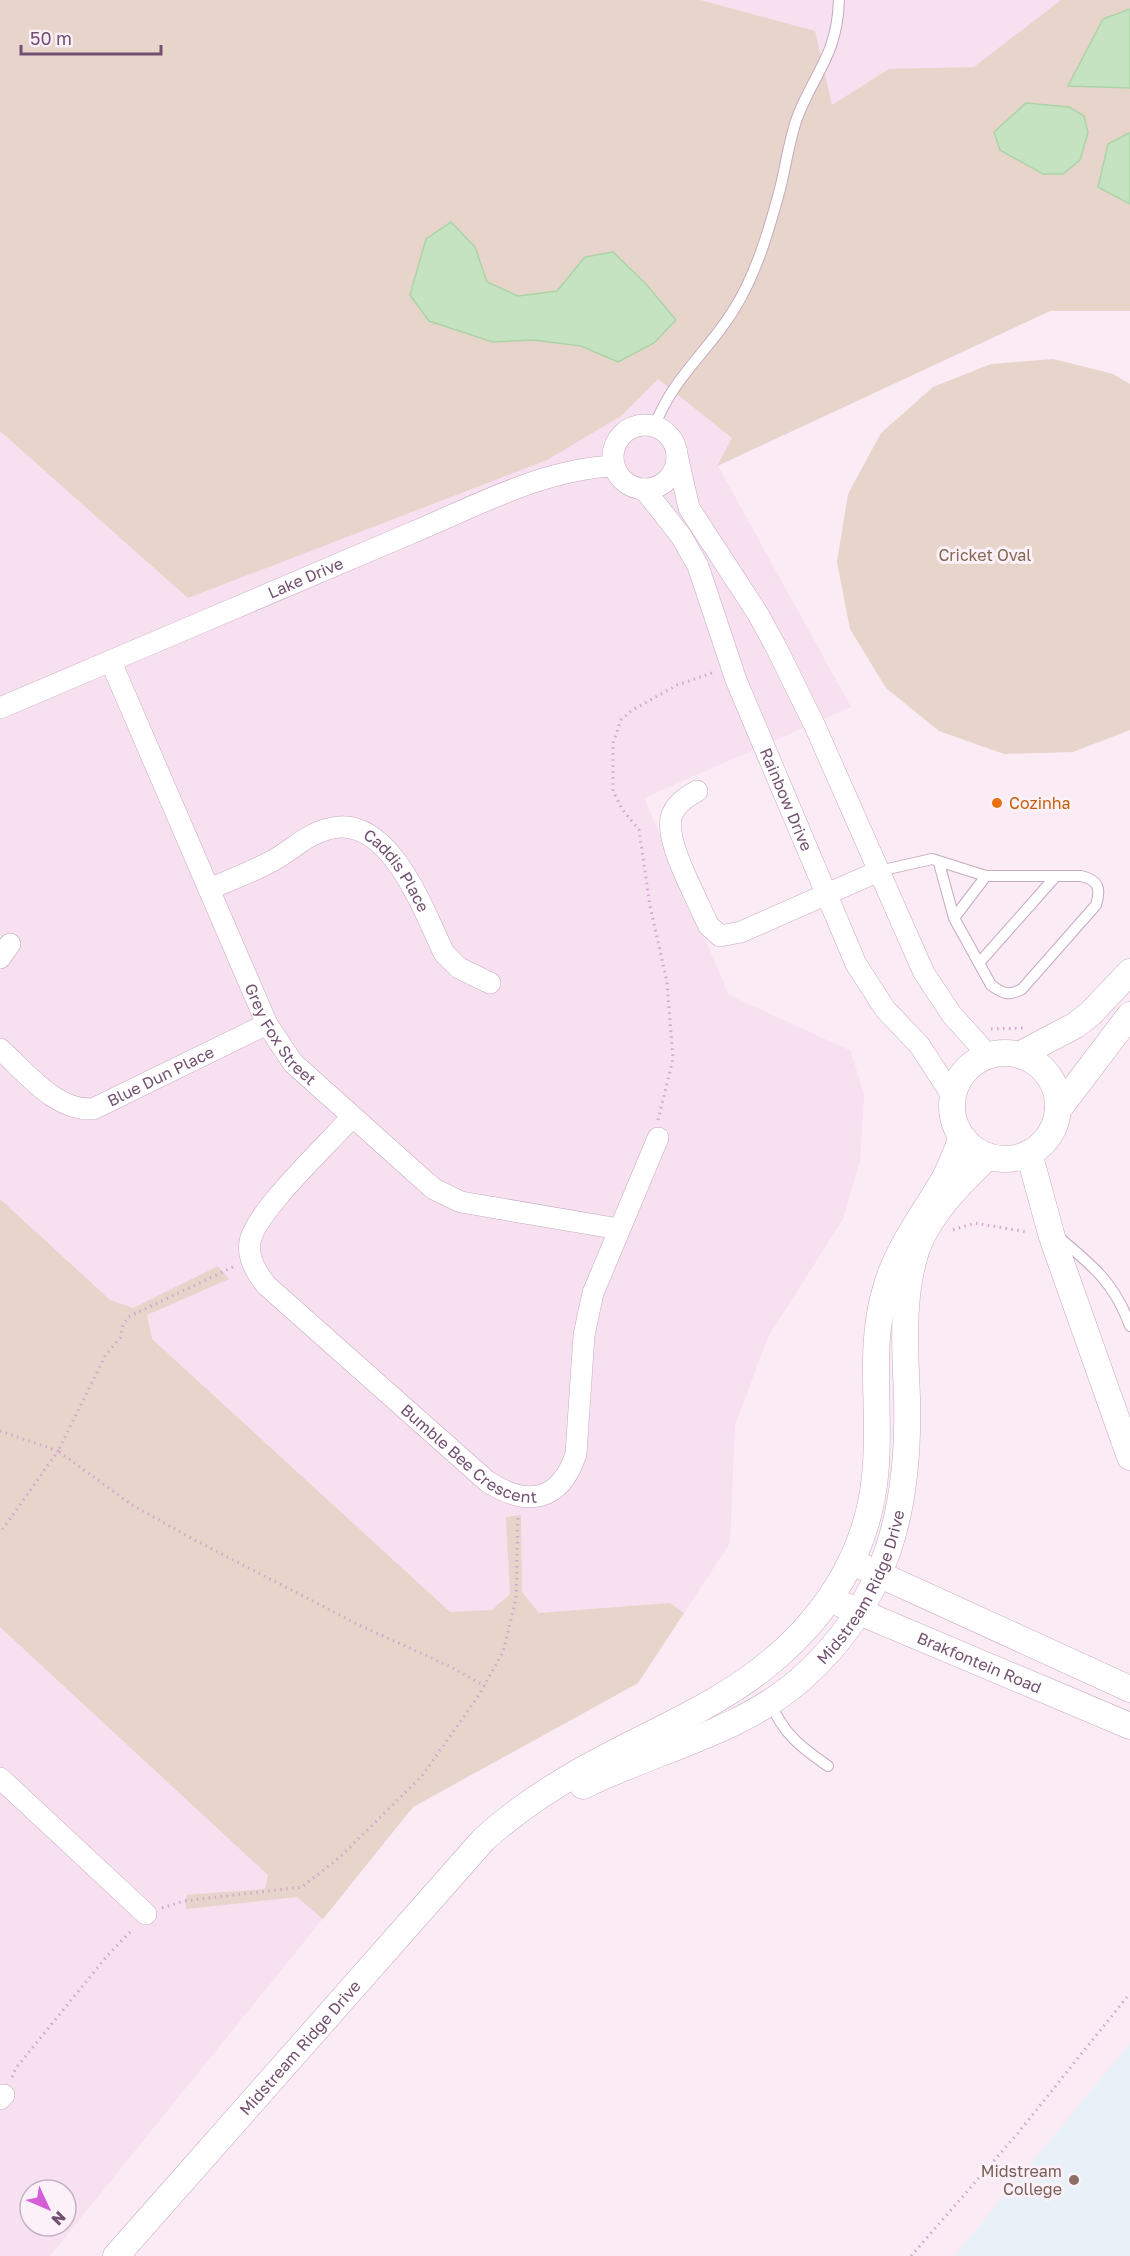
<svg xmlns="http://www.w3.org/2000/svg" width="1130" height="2256" font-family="'Golos Text',sans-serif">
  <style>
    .residential { fill: #f7e0f0; fill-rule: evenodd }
    .education { fill: #e7f1f7 }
    .green { fill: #e7d4ca }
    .water { fill: #c5e3c1; stroke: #add3a8; stroke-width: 1.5 }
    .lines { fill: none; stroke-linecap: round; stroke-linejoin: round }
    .service-casing { stroke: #c5aac0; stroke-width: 12 }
    .minor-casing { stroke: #c5aac0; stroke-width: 22 }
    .tertiary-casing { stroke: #c5aac0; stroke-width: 27 }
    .path { stroke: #d2a8cd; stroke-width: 3; stroke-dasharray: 1.5 4.5; stroke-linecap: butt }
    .service { stroke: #fff; stroke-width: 10 }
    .minor { stroke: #fff; stroke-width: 21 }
    .tertiary { stroke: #fff; stroke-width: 26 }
    .food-dot { fill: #e8710a; stroke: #fdf1f9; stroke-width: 2 }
    .education-dot { fill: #8d6e63; stroke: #fdf1f9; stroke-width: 2 }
    .labels { text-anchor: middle; stroke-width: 6; stroke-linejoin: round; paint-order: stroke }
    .park-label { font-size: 16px; fill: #836750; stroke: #fdf1f9 }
    .street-label { font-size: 16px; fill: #735070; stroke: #fdf1f9 }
    .food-label { font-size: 16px; fill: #c56008; stroke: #fdf1f9; text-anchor: start }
    .education-label { font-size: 16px; fill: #785e54; stroke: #fdf1f9; text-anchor: end }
  </style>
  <rect width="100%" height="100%" fill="#fbebf5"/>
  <path class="residential" d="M 0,0 L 1130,0 L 1130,311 L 1050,311 L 718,466 L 851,707 L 644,798 L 729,995 L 851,1051 L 864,1096 L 860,1160 L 843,1219 L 768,1337 L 735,1425 L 730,1543 L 638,1683 L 413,1807 L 50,2256 L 0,2256 ZM 30,2190 L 66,2190 L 66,2226 L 30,2226 Z"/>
  <path class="education" d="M 1130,2044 L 1130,2256 L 958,2256 L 956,2254 Z"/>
  <path class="green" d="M 0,0 L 700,0 L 815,31 L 832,105 L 889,69 L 974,67 L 1061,0 L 1130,0 L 1130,311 L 1050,311 L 717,466 L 732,438 L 658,379 L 621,416 L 547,460 L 188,598 L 0,431 Z
    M 1053,359 L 1113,374 L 1130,384 L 1130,730 L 1073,752 L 1004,754 L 939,731 L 886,688 L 850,629 L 837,562 L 848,494 L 881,433 L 933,387 L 991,364 Z
    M 0,1199 L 110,1300 L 133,1308 L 218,1266 L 229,1279 L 147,1315 L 152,1339 L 450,1612 L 492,1610 L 510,1594 L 506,1517 L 521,1515 L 522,1592 L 539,1613 L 670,1603 L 684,1613 L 638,1683 L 413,1807 L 323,1919 L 297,1897 L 186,1909 L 186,1895 L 265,1889 L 268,1875 L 0,1627 Z"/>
  <path class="water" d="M 1130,9 L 1130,88 L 1068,86 L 1103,19 Z
    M 1026,103 L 1069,107 L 1084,116 L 1088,133 L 1080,160 L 1063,174 L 1043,174 L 1000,150 L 994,132 Z
    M 1129,133 L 1130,134 L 1130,204 L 1098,187 L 1108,144 Z
    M 451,222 L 475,247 L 487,282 L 518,296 L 557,291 L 585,257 L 613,252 L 645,283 L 676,320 L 654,343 L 618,362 L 581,346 L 533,340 L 493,342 L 429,321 L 410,295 L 426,239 Z"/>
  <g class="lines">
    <defs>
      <path id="service" d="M 654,427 C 674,376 706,354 733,311 C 756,275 769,230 780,189 C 786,165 789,141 797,118 C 815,71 837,56 839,0
        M 879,871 L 932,859 L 986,876 L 1081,876 C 1099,880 1101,889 1096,905 L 1022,989 C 1009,996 1003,994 991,985 L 954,918 L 939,863
        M 954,918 L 986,876
        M 979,963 L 1056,876
        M 1057,1236 C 1091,1264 1115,1283 1130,1326
        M 771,1703 C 782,1733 802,1748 828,1766"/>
      <g id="minor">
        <circle cx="645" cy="457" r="32"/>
        <path d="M 677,455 L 689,508 L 758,614 L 775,645 L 814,724 L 924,973 L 952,1015 L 989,1056"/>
        <path id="s1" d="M 644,489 L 681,536 L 698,566 L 736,680 L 856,964 L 885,1009 L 920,1046 L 953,1097"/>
        <path id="s2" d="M 111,662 L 267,1024 L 293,1063 L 418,1175 L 434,1189 L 461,1202 L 619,1229"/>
        <path id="s3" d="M 0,708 C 137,651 272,591 409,534 C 474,507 542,469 614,466"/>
        <path d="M 697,791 C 686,797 674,805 671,818 C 666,843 694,892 704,916 L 709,926 L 720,936 L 741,932 L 879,871"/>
        <path id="s4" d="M 209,889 C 230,880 252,872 272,861 C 291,851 307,834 328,829 C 389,811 424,912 444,953 L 459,968 L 490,983"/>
        <path d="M 0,958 L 10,944"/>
        <path id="s5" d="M 0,1049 C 27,1073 55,1111 93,1109 L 267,1024"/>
        <path id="s6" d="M 352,1117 C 330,1142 254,1213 250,1242 C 247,1258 257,1273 266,1285 L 488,1482 C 528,1507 560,1502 576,1454 L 584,1335 L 593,1293 L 658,1138"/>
        <path d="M 0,1778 L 146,1914"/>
        <path d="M 0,2099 L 4,2095"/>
      </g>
      <g id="tertiary">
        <circle cx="1005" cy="1106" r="53"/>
        <path d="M 1019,1055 L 1076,1025 L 1091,1013 L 1130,972"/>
        <path d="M 1058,1110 L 1130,1015"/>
        <path d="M 1029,1153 L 1052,1237 L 1130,1457"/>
        <path d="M 863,1567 L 1130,1689"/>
        <path id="s7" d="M 843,1605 L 1130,1726"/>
        <path id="s8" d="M 583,1786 C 655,1750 740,1733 801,1679 C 888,1602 910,1508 907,1397 C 905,1348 901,1296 917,1248 C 931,1211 961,1183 988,1156"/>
        <path id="s9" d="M 116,2256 L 484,1839 C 522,1805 565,1778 610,1755 C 665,1726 725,1701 773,1660 C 829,1613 868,1550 875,1476 C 882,1413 867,1350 886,1288 C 897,1249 921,1218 942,1183 C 950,1169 956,1153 962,1137"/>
      </g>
    </defs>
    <use href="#service" class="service-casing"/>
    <use href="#minor" class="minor-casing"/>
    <use href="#tertiary" class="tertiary-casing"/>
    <path class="path" d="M 991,1029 L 1024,1028
      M 658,1120 L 673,1059 L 667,982 L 650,906 L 639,830 L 622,809 L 613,791 L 613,743 L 621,720 L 631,711 L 677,685 L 712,673
      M 953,1230 L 975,1223 L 1027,1232
      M 233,1267 L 128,1317 L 123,1325 L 120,1338 L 105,1356 L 58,1451 L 132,1505 L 191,1538 L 359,1625 L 449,1666 L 485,1686
      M 0,1431 L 58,1451 L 0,1533
      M 162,1908 L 184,1901 L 302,1887 L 341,1856 L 422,1776 L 479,1695 L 503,1652 L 516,1599 L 518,1514
      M 12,2077 L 16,2068 L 107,1956 L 133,1929
      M 911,2256 L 1018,2133 L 1127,1997"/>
    <use href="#service" class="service"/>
    <use href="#minor" class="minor"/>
    <use href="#tertiary" class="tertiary"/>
  </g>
  <circle class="food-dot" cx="997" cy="803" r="6"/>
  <circle class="education-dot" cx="1074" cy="2180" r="6"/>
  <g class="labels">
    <g class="park-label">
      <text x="985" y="561">Cricket Oval</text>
    </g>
    <g class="street-label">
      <text dy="6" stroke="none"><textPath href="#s3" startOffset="332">Lake Drive</textPath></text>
      <text dy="6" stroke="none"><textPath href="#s1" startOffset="344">Rainbow Drive</textPath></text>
      <text dy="6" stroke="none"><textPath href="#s4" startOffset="222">Caddis Place</textPath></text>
      <text dy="6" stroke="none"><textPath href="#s2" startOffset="410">Grey Fox Street</textPath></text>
      <text dy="6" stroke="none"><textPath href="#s5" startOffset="189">Blue Dun Place</textPath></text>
      <text dy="6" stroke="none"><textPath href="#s6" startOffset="476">Bumble Bee Crescent</textPath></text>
      <text dy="6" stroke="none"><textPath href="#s8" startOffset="356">Midstream Ridge Drive</textPath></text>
      <text dy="6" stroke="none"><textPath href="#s7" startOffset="148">Brakfontein Road</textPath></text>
      <text dy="6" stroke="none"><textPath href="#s9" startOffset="278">Midstream Ridge Drive</textPath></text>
    </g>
    <g class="food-label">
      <text x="1009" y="809">Cozinha</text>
    </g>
    <g class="education-label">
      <text x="1062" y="2177">Midstream<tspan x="1062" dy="18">College</tspan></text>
    </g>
  </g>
  <g transform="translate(48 2208) rotate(134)"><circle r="28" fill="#fdf1f9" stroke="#c6b1c2" stroke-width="1.5"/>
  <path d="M0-4.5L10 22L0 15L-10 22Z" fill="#d35ed7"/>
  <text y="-9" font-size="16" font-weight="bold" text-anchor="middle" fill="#735070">N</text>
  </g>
  <path d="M21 45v9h140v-9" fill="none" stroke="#735070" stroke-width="3"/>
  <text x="30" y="45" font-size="18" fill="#735070" stroke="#fdf1f9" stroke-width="4.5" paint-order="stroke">50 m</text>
</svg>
